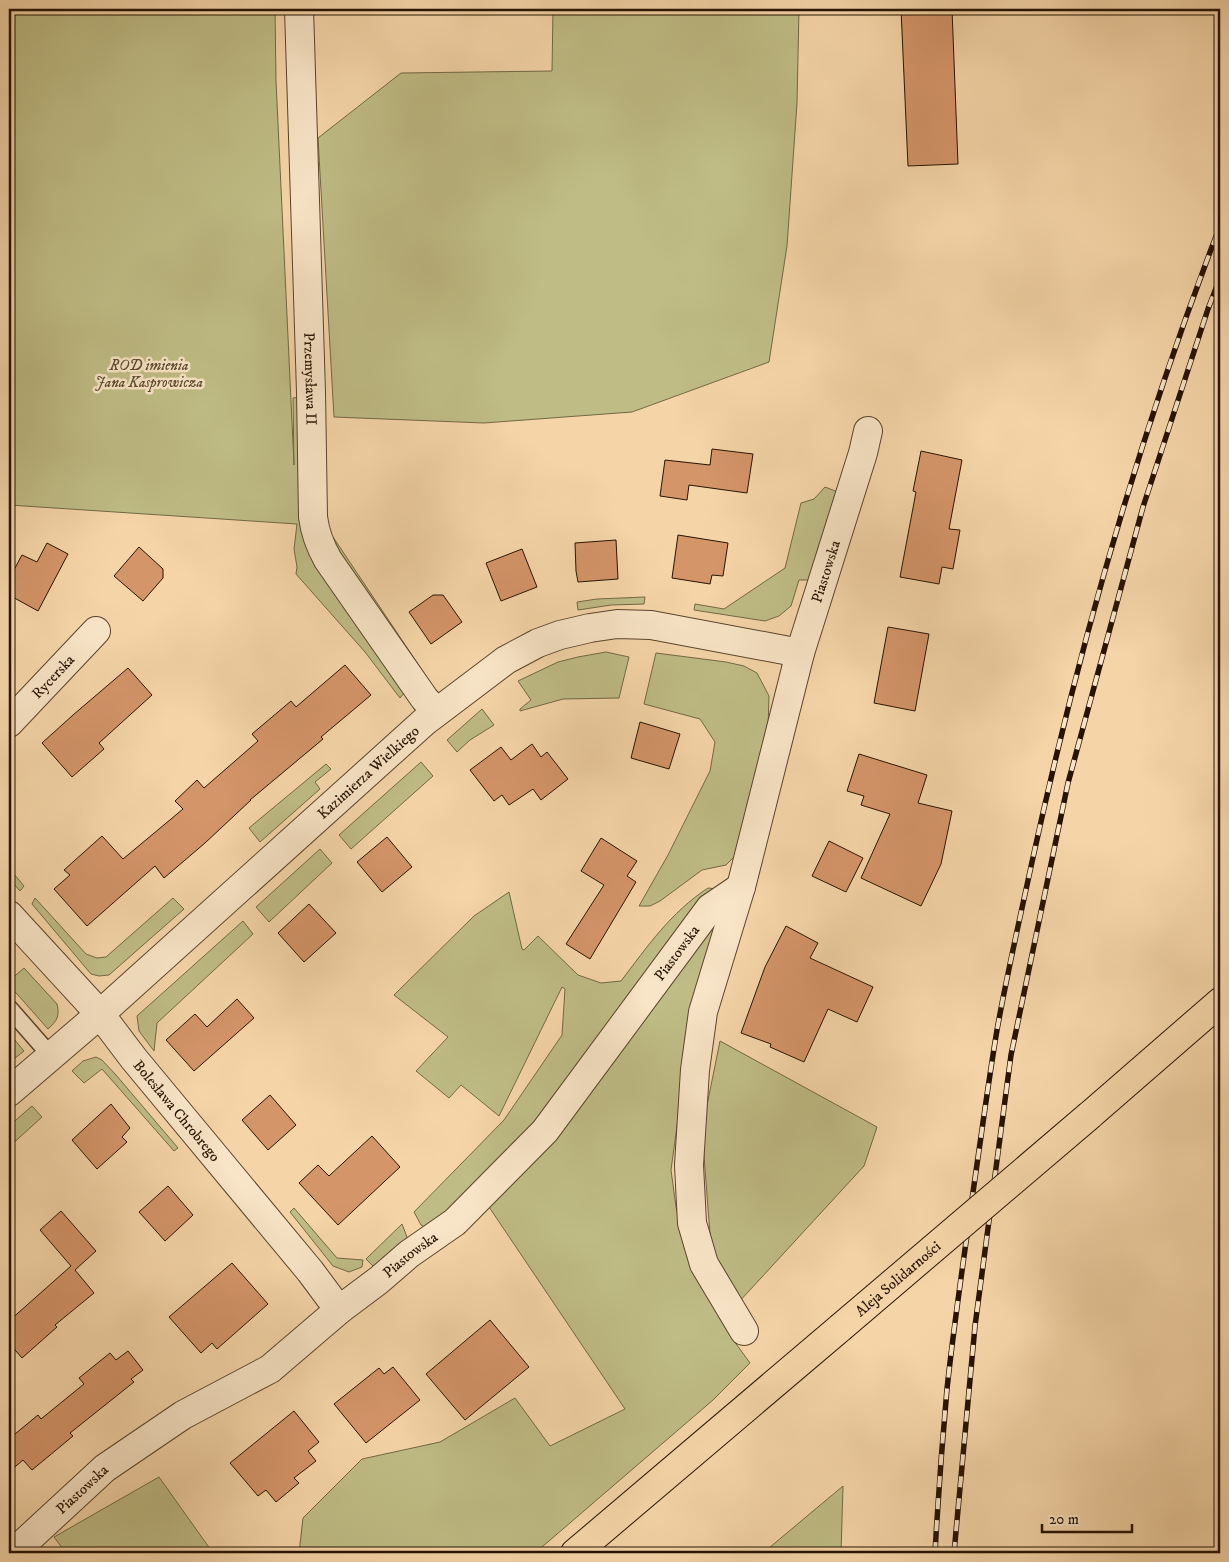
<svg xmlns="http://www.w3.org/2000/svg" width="1229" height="1562" font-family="'IM FELL DW Pica',serif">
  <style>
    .green { fill: #bfbc85; stroke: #736844 }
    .building { fill: #d49569; stroke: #271302 }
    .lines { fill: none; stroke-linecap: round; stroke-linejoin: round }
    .lane-casing { stroke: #5a442c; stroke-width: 19 }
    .street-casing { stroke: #5a442c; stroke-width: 30 }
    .primary-casing { stroke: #271302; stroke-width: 30 }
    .lane { stroke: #f8e4c6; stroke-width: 16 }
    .street { stroke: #f8e4c6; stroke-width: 28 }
    .primary { stroke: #f5d5a8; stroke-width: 28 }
    .rail-casing { stroke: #271302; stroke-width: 5.5 }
    .rail { stroke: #f8e4c6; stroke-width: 4; stroke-dasharray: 11; stroke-linecap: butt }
    .primary-bridge-casing { stroke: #271302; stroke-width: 30; stroke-linecap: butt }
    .primary-bridge { stroke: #f5d5a8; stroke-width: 28 }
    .labels { text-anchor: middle; stroke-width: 5; stroke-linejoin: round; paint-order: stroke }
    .park-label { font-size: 15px; font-style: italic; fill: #5c4e30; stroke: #f8e4c6 }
    .street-label { font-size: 15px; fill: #271302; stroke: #f8e4c6 }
  </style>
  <rect width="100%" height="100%" fill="#f5d5a8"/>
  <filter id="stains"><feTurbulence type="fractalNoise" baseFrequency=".004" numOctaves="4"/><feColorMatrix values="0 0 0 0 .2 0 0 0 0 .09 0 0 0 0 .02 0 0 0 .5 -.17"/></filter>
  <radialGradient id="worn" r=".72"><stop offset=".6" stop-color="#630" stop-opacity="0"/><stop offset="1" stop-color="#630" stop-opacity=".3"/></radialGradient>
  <path class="green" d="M 9,9 L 275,9 L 276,81 L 294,465 L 293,398 L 301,397 L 303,520 L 405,692 L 400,698 L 365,652 L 296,574 L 297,567 L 294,549 L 297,524 L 9,505 Z
    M 553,9 L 799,9 L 797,103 L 787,246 L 769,362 L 632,412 L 484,423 L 334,417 L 318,138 L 401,73 L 552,71 Z
    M 825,487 L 838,492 L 809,580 L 799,580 L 791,606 L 779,616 L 765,621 L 694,610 L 695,604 L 724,609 L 785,568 L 801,503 L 814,499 Z
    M 333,537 L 426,676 L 423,678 L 329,539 Z
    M 645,597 L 644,604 L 611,605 L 578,610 L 577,602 L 597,599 Z
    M 606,652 L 629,657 L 619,698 L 563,699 L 520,711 L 520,709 L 531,700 L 518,681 L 558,662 L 578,657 Z
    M 656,653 L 726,662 L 744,666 L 757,673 L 769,696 L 768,728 L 735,856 L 726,865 L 702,870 L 660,901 L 650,906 L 639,906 L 668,855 L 710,771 L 715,742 L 700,719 L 644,704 Z
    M 482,709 L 494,725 L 470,740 L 457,752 L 447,740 Z
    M 421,762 L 433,776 L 351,849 L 339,835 Z
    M 326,764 L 331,769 L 315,782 L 320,789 L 260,842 L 249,828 Z
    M 320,849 L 332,863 L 269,922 L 256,907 Z
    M 9,868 L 24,886 L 20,891 L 9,878 Z
    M 708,888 L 718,889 L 531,1131 L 428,1229 L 421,1225 L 414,1212 L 504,1120 L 562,1035 L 565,989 L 562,987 L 499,1116 L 461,1085 L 449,1098 L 416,1071 L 448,1037 L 394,995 L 474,916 L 509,892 L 522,949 L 524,950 L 538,936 L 578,975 L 601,983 L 621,981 C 647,947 671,912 708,888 Z
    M 35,898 L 86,954 L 97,958 L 106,957 L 173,898 L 184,909 L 109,975 L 99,976 L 91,974 L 32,904 Z
    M 725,903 L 690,1009 L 685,1040 L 683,1082 L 671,1170 L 676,1207 L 687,1248 L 708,1293 L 734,1341 L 750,1363 L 713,1400 L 535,1553 L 299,1553 L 303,1518 L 362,1459 L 440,1442 L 515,1398 L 550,1446 L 625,1409 L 485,1201 Z
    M 243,921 L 253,934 L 157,1023 L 154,1051 L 139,1031 L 137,1016 Z
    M 24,968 L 57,1004 C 60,1016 57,1021 48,1029 L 9,985 L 9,981 Z
    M 9,1033 L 24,1051 L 9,1063 Z
    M 720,1041 L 877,1127 L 864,1166 L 738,1303 L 711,1247 L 702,1130 Z
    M 96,1057 L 102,1060 L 116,1075 L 178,1148 L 174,1151 L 102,1069 L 84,1083 L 72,1071 L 83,1061 Z
    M 32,1106 L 42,1117 L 9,1147 L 9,1126 Z
    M 294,1208 L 337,1258 L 363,1260 L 362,1267 L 349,1272 L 333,1266 L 290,1212 Z
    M 402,1224 L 407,1237 L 405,1241 L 375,1268 L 366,1259 Z
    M 159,1477 L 213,1553 L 66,1553 L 54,1537 Z
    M 843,1486 L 841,1553 L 763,1553 Z"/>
  <path class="building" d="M 901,9 L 952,9 L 958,164 L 908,166 Z
    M 712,449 L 753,454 L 747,493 L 689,485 L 687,500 L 660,496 L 665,460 L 710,465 Z
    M 921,451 L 962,460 L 949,529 L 960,530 L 953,569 L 942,567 L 939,584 L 900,577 L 916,492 L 913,491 Z
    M 678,535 L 728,543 L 723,576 L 712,575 L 710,584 L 672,578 Z
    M 616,540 L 618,579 L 578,582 L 576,571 L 575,543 Z
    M 47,543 L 68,554 L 38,611 L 9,595 L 9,579 L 22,555 L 37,562 Z
    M 139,547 L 163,569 L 163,578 L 143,601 L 114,576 Z
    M 522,549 L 537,587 L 501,601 L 486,563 Z
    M 433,595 L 443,595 L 462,622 L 431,644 L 409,612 Z
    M 888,627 L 929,634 L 915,711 L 874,703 Z
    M 345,665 L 371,695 L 321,737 L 323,739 L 250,800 L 251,800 L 205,843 L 164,878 L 155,866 L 87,926 L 54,889 L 70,875 L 64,870 L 102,836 L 123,859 L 183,809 L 175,801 L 197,780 L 204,788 L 258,741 L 252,734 L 291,701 L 296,707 Z
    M 128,668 L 152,695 L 99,743 L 104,749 L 72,777 L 42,743 L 73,715 Z
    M 640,722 L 680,734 L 669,769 L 631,758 Z
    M 532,744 L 541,757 L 547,752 L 568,779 L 541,800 L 533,789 L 509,805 L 502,795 L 494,801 L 470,770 L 501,747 L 511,760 Z
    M 859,754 L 927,775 L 918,803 L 952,811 L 941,864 L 921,906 L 861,878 L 890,814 L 861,805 L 864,796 L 847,791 Z
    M 387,837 L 412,867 L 382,892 L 357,862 Z
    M 601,838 L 637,861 L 627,876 L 636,882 L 590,959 L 566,944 L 604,885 L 581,871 Z
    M 829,841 L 863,858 L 846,892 L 812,876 Z
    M 309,904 L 336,933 L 304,962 L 278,933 Z
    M 786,926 L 818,943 L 810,958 L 873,987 L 857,1022 L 828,1009 L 804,1062 L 770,1047 L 771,1044 L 741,1033 L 765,967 Z
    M 237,999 L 254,1018 L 194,1071 L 166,1040 L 195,1014 L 207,1027 Z
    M 270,1095 L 296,1125 L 268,1150 L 242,1120 Z
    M 111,1104 L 130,1128 L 122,1137 L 127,1142 L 97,1169 L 72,1140 Z
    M 372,1136 L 400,1167 L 338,1225 L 299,1183 L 318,1165 L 329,1176 Z
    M 168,1186 L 193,1215 L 165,1241 L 139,1212 Z
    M 61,1211 L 96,1251 L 75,1270 L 94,1293 L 55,1325 L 57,1327 L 22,1358 L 9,1343 L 9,1321 L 71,1266 L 40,1230 Z
    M 232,1263 L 268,1304 L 217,1349 L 212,1343 L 201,1353 L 169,1317 Z
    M 490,1320 L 529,1367 L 465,1420 L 426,1374 Z
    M 128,1351 L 143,1370 L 131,1379 L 134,1382 L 70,1433 L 73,1436 L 32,1470 L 23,1460 L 9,1472 L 9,1439 L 38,1415 L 41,1419 L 84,1384 L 79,1378 L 110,1353 L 116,1360 Z
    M 393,1367 L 420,1400 L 366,1443 L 334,1404 L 379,1368 L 384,1374 Z
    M 294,1411 L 319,1442 L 308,1451 L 316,1461 L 294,1478 L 299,1483 L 276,1502 L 266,1490 L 258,1496 L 230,1463 Z"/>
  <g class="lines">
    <defs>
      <path id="lane" d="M 9,1008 L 51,1056"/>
      <g id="street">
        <path id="s1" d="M 299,9 L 311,392 L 313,517 C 315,533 320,546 328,560 L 424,698 L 436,712"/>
        <path id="s2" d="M 9,723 L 96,631"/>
        <path id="s3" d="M 9,915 L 100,1014 L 134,1059 L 310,1271 L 339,1310"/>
        <path id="s4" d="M 9,1092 L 100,1014 L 424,722 L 506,660 L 538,643 L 560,635 L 590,628 L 617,624 L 651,625 L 800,653"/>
        <path id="s5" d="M 744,1331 L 704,1264 L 692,1223 L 689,1165 L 695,1070 L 703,1012 L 741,887 L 800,653 L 863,453 L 868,431"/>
        <path id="s6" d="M 13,1553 L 105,1468 L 183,1415 L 270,1369 L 339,1310 L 379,1280 L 409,1254 L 455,1222 L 545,1131 L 710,908 L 741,887"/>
      </g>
      <path id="primary" d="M 1090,1115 L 1220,1002
        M 575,1553 L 840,1328"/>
    </defs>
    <use href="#lane" class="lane-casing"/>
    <use href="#street" class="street-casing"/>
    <use href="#primary" class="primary-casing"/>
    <use href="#lane" class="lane"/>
    <use href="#street" class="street"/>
    <use href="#primary" class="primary"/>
    <defs>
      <path id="rail" d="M 935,1553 C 938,1499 942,1444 947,1389 C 954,1323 964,1258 973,1192 C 981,1138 988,1084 997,1030 C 1007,974 1020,918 1032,862 C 1079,646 1140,433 1220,226
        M 954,1553 L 975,1326 L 1011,1055 L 1068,783 L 1143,507 L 1208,309 L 1220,278"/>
    </defs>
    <use href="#rail" class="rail-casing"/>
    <use href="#rail" class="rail"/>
    <defs>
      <g id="primary-bridge">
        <path id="s7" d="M 840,1328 L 1090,1115"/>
      </g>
    </defs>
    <use href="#primary-bridge" class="primary-bridge-casing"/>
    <use href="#primary-bridge" class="primary-bridge"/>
  </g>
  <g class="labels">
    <g class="park-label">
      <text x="149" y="370">ROD imienia<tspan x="149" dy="17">Jana Kasprowicza</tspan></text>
    </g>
    <g class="street-label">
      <text dy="5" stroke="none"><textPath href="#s1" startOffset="370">Przemysława II</textPath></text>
      <text dy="5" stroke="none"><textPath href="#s5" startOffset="790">Piastowska</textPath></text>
      <text dy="5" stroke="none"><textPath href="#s2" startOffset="64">Rycerska</textPath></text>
      <text dy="5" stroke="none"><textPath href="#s4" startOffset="481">Kazimierza Wielkiego</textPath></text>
      <text dy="5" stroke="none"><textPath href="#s6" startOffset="904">Piastowska</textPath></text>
      <text dy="5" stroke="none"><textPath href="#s3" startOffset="258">Bolesława Chrobrego</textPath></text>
      <text dy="5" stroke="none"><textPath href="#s6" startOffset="499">Piastowska</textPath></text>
      <text dy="5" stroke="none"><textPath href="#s7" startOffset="76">Aleja Solidarności</textPath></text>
      <text dy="5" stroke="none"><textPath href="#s6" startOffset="94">Piastowska</textPath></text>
    </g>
  </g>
  <rect width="1229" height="1562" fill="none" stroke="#f5d5a8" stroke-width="30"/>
  <rect x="10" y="10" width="1209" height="1542" fill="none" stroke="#271302" stroke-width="2.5"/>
  <rect x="15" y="15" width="1199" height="1532" fill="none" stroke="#271302"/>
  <path d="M1042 1524v8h90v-8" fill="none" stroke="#271302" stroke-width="2.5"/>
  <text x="1049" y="1524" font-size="15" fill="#271302" stroke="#f8e4c6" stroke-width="4" paint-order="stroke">20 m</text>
  <rect width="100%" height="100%" filter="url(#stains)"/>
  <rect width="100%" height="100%" fill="url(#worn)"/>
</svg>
